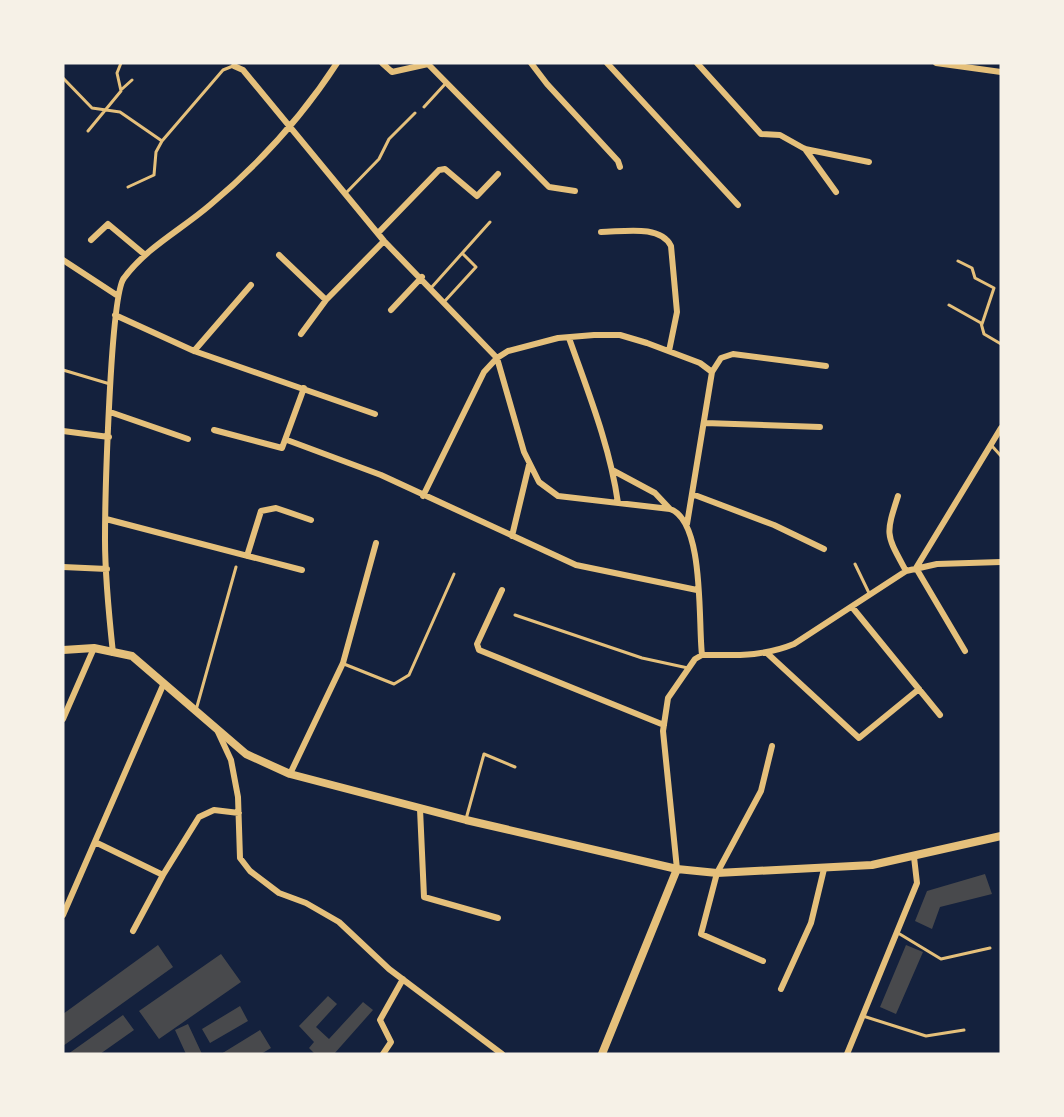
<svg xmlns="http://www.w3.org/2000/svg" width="1064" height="1117" font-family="Signika,sans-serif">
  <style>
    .building { fill: #48494c }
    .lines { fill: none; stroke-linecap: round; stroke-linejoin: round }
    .service { stroke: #e5c07b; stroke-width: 3 }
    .minor { stroke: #e5c07b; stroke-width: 6 }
    .tertiary { stroke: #e5c07b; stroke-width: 8 }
  </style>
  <rect width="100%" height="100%" fill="#14213d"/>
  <path class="building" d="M 985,874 L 992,894 L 940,907 L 932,929 L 915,921 L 927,891 Z
    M 158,945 L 173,967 L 63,1046 L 63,1014 Z
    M 906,945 L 923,952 L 896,1014 L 880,1007 Z
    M 221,954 L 241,982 L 159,1039 L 139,1011 Z
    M 328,996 L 337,1004 L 316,1027 L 329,1039 L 363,1002 L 373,1010 L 334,1054 L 315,1054 L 309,1048 L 314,1042 L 299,1026 Z
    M 240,1006 L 248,1021 L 210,1043 L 202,1029 Z
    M 123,1015 L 134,1030 L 100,1054 L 68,1054 Z
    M 188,1024 L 202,1054 L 186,1054 L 175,1030 Z
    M 260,1030 L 271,1048 L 261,1054 L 221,1054 Z"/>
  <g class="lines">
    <path class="service" d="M 63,78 L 92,108 L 120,112 L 162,141
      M 122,89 L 132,80
      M 424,107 L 446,83
      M 88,131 L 121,91 L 117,73 L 121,63
      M 128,187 L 154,175 L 156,152 L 162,141 L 223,70 L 233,66
      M 346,193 L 379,159 L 389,139 L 415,113
      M 958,261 L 972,268 L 975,278 L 994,288 L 982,324
      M 431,288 L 490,222
      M 444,302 L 476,267 L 463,254
      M 949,305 L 981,323 L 984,334 L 1001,344
      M 63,370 L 110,384
      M 992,446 L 1001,456
      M 855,564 L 869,593
      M 515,615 L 642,658 L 688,668
      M 344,664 L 394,684 L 409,675 L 454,574
      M 196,710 L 236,567
      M 466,819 L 484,754 L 515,767
      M 898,933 L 941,959 L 990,948
      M 863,1016 L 926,1036 L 964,1030"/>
    <path class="minor" d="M 382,63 L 392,72 L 428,64 L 549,187 L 575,191
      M 531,63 L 547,84 L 618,161 L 620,167
      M 607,63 L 738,205
      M 697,63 L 761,134 L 780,135 L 805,149 L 869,162
      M 936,63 L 1001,72
      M 234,66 L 243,70 L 384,241 L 497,358 L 524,452 L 539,482 L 558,496 L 670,509 C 705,521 698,623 702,655
      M 805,149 L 836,192
      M 601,232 C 622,232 660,224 671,246 L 677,312 L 669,351
      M 378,233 L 439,170 L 445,169 L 477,196 L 498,174
      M 91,240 L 108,224 L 144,254
      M 279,255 L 326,300
      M 63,260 L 118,296
      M 391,310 L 422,277
      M 115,315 L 194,351 L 375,414
      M 301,334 L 326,300 L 384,241
      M 569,338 C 588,392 610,446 618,503
      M 194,351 L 251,285
      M 712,372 L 721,358 L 733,354 L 826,366
      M 110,412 L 188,439
      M 705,423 L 820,427
      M 214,430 L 282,448 L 304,388
      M 63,431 L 109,437
      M 287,440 L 381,475 L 576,565 L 697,590
      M 614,471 L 655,493 L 670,509
      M 692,494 L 774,525 L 824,549
      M 423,496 L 484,372 L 497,358 L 508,351 L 558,338 L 594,335 L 620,335 L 647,343 L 700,363 L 712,372 L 687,524
      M 898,496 C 885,536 886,534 906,571
      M 106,519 L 302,570
      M 512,536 L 529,465
      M 247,556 L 261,511 L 276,508 L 311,520
      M 63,567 L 107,569
      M 502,590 L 477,644 L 479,650 L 664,725
      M 852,607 L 940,715
      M 965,651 L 916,568 L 1001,428
      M 113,653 C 109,616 105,578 105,540 C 105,505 110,295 124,278 C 147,247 181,230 210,205 C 259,164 302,117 337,63
      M 768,654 L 859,738 L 919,689
      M 63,719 L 94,648
      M 218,732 L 231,760 L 238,797 L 240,858 L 250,871 L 279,893 L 306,903 L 339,922 L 389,969 L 502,1054
      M 290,774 L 343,663 L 376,543
      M 420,809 L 424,897 L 498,918
      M 95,842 L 163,875 L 199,817 L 214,810 L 239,813
      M 677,869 L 663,731 L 668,698 L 695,659 L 702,655 C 736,655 762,657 794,644 L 906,571 L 937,564 L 1001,562
      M 63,915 L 164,683
      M 133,931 L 163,875
      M 763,961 L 701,934 L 717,873 L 761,791 L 772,746
      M 781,989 L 811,923 L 824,869
      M 383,1054 L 391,1042 L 380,1020 L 403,979
      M 847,1054 L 917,883 L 914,857"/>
    <path class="tertiary" d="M 63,650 L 94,648 L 132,656 L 246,754 L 290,774 L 466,820 L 677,869 L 717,873 L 872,865 L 1001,836
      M 602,1054 L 677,869"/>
  </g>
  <rect width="1064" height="1117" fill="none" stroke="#f6f1e7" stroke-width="129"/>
</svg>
